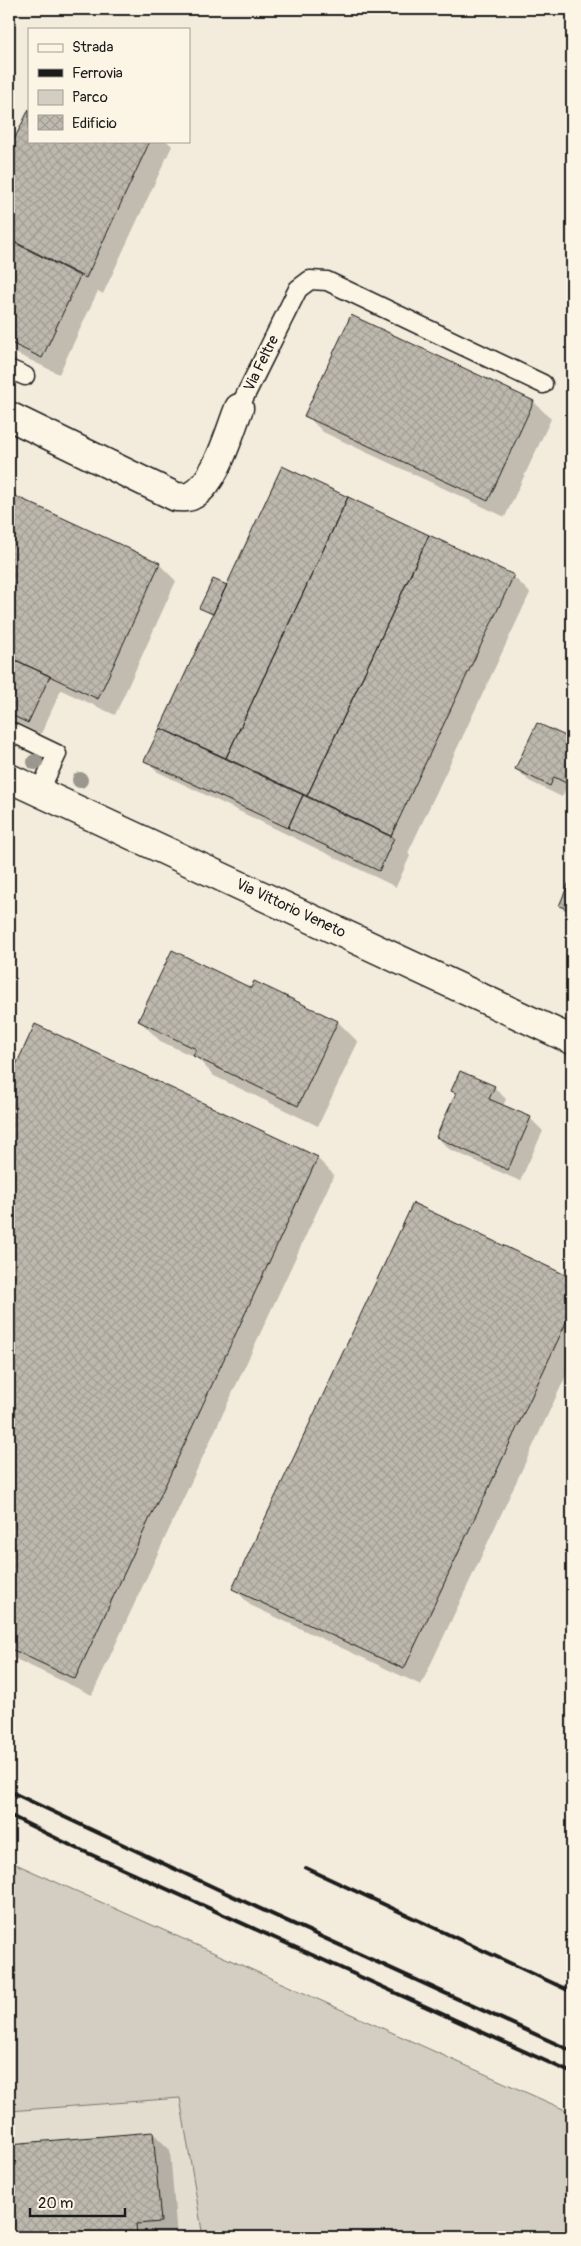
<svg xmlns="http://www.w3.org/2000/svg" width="581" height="2246" font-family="Pangolin,sans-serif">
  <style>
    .built { fill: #e3ddcf }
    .green { fill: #d3cec1; stroke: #78756e }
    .shadow { fill: #0003 }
    .building { fill: url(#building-cross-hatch); stroke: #1c1c1c }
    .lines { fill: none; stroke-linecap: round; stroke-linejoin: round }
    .lane-casing { stroke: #1c1c1c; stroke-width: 21 }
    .street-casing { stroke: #1c1c1c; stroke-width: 31 }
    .lane { stroke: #fcf5e5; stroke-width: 18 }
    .street { stroke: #fcf5e5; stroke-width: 28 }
    .rail { stroke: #1c1c1c; stroke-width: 4 }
    .tree { fill: #9b978e }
    .labels { text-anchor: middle; stroke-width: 5; stroke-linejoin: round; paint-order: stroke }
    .street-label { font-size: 15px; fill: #1c1c1c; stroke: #fcf5e5 }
  </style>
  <defs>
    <pattern id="building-cross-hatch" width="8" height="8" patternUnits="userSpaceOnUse" patternTransform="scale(1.25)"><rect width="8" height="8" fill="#beb9ae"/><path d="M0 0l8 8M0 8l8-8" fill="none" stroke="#a39e95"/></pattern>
  </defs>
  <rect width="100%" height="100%" fill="#f3ecdd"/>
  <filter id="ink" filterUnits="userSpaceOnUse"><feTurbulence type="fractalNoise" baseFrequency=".02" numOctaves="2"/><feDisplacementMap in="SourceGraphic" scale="10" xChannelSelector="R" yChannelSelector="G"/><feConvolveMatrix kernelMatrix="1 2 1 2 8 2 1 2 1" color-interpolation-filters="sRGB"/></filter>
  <g filter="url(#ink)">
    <path class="built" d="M 180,2098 L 203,2237 L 9,2237 L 9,2111 Z"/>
    <path class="green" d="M 9,1861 L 572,2113 L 572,2237 L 203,2237 L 180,2098 L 9,2111 Z"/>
    <path class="shadow" d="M 29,112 L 29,141 L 167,141 L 172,146 L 103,294 L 98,291 L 59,374 L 9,350 L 9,153 Z
      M 352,317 L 534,402 L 551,419 L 505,517 L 323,432 L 306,415 Z
      M 9,494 L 159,564 L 176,581 L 115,715 L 61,690 L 41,734 L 9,719 Z
      M 513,576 L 530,593 L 408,853 L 410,856 L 396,887 L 158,772 L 145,760 L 213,616 L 201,607 L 226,586 Z
      M 538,724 L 572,741 L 572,791 L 566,788 L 562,797 L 529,781 L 517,769 Z
      M 572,878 L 572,917 L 561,905 Z
      M 251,990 L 338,1022 L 358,1042 L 318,1126 L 214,1076 L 197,1058 L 160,1041 L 139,1020 Z
      M 35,1026 L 317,1158 L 334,1175 L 92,1695 L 9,1656 L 9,1083 Z
      M 494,1087 L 506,1099 L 503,1106 L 530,1118 L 543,1131 L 520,1181 L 449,1149 L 437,1137 L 456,1095 L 452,1091 Z
      M 414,1205 L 572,1279 L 572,1363 L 421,1685 L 250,1605 L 234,1588 Z
      M 153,2133 L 170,2150 L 177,2237 L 9,2237 L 9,2145 Z"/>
    <path class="building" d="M 29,109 L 29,141 L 150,141 L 86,278 L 9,239 L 9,150 Z
      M 9,240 L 80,276 L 42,358 L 9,342 Z
      M 351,315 L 534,401 L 488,501 L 304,416 Z
      M 282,466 L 348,497 L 226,758 L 160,728 Z
      M 9,493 L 160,563 L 98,699 L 9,657 Z
      M 348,497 L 429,535 L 307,796 L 226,758 Z
      M 429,535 L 514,575 L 391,836 L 307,796 Z
      M 213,579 L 227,585 L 213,614 L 199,608 Z
      M 9,657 L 50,676 L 28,723 L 9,714 Z
      M 537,723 L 572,739 L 572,786 L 554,777 L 550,786 L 515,769 Z
      M 160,728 L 303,795 L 288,828 L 144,761 Z
      M 303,795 L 394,838 L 379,871 L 288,828 Z
      M 572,875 L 572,911 L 559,906 Z
      M 172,950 L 251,988 L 254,981 L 338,1021 L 298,1106 L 193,1056 L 196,1049 L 138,1021 Z
      M 35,1024 L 318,1157 L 75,1679 L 9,1648 L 9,1080 Z
      M 460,1071 L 495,1086 L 489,1099 L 531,1117 L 508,1170 L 436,1137 L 456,1093 L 451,1091 Z
      M 413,1203 L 572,1278 L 572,1310 L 404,1669 L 232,1589 Z
      M 153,2132 L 161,2222 L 136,2224 L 137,2237 L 9,2237 L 9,2144 Z"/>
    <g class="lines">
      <defs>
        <path id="lane" d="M 9,369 L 25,376
          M 239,408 L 298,289 L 310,280 L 327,281 L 543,384
          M 9,731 L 57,754 L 39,792"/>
        <path id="street" d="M 9,416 L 176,497 C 181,497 187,498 191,496 C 216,484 229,433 239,408
          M 9,778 L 572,1040"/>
      </defs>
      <use href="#lane" class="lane-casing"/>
      <use href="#street" class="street-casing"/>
      <use href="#lane" class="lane"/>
      <use href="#street" class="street"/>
      <path class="rail" d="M 9,1791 L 241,1900 L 572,2051
        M 9,1815 L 70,1845 L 572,2073
        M 306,1868 L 572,1992"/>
    </g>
    <g class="tree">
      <circle cx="35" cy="762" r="8"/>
      <circle cx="80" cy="780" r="8"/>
    </g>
  </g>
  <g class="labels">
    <g class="street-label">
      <text transform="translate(261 363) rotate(-64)" y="5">Via Feltre</text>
      <text transform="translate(291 908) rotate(25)" y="5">Via Vittorio Veneto</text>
    </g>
  </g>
  <rect width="581" height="2246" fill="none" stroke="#fcf5e5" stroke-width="30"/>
  <rect x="15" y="15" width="551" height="2216" fill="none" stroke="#1c1c1c" stroke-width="2" filter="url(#ink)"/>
  <rect x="28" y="28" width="162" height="115" fill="#fcf5e5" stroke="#a29e95"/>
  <rect x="38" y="44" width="25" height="8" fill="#fcf5e5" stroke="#a29e95"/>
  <text x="72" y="52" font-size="15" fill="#1c1c1c">Strada</text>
  <rect x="38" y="69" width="25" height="8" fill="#1c1c1c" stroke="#a29e95"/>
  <text x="72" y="78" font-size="15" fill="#1c1c1c">Ferrovia</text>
  <rect x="38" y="90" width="25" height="15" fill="#d3cec1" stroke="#a29e95"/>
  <text x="72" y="102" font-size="15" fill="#1c1c1c">Parco</text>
  <rect x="38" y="115" width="25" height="15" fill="url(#building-cross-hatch)" stroke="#a29e95"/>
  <text x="72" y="128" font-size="15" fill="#1c1c1c">Edificio</text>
  <path d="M30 2208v8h95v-8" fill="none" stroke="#1c1c1c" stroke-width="2.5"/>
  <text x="38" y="2208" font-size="15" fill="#1c1c1c" stroke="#fcf5e5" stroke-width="4" paint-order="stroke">20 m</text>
</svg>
